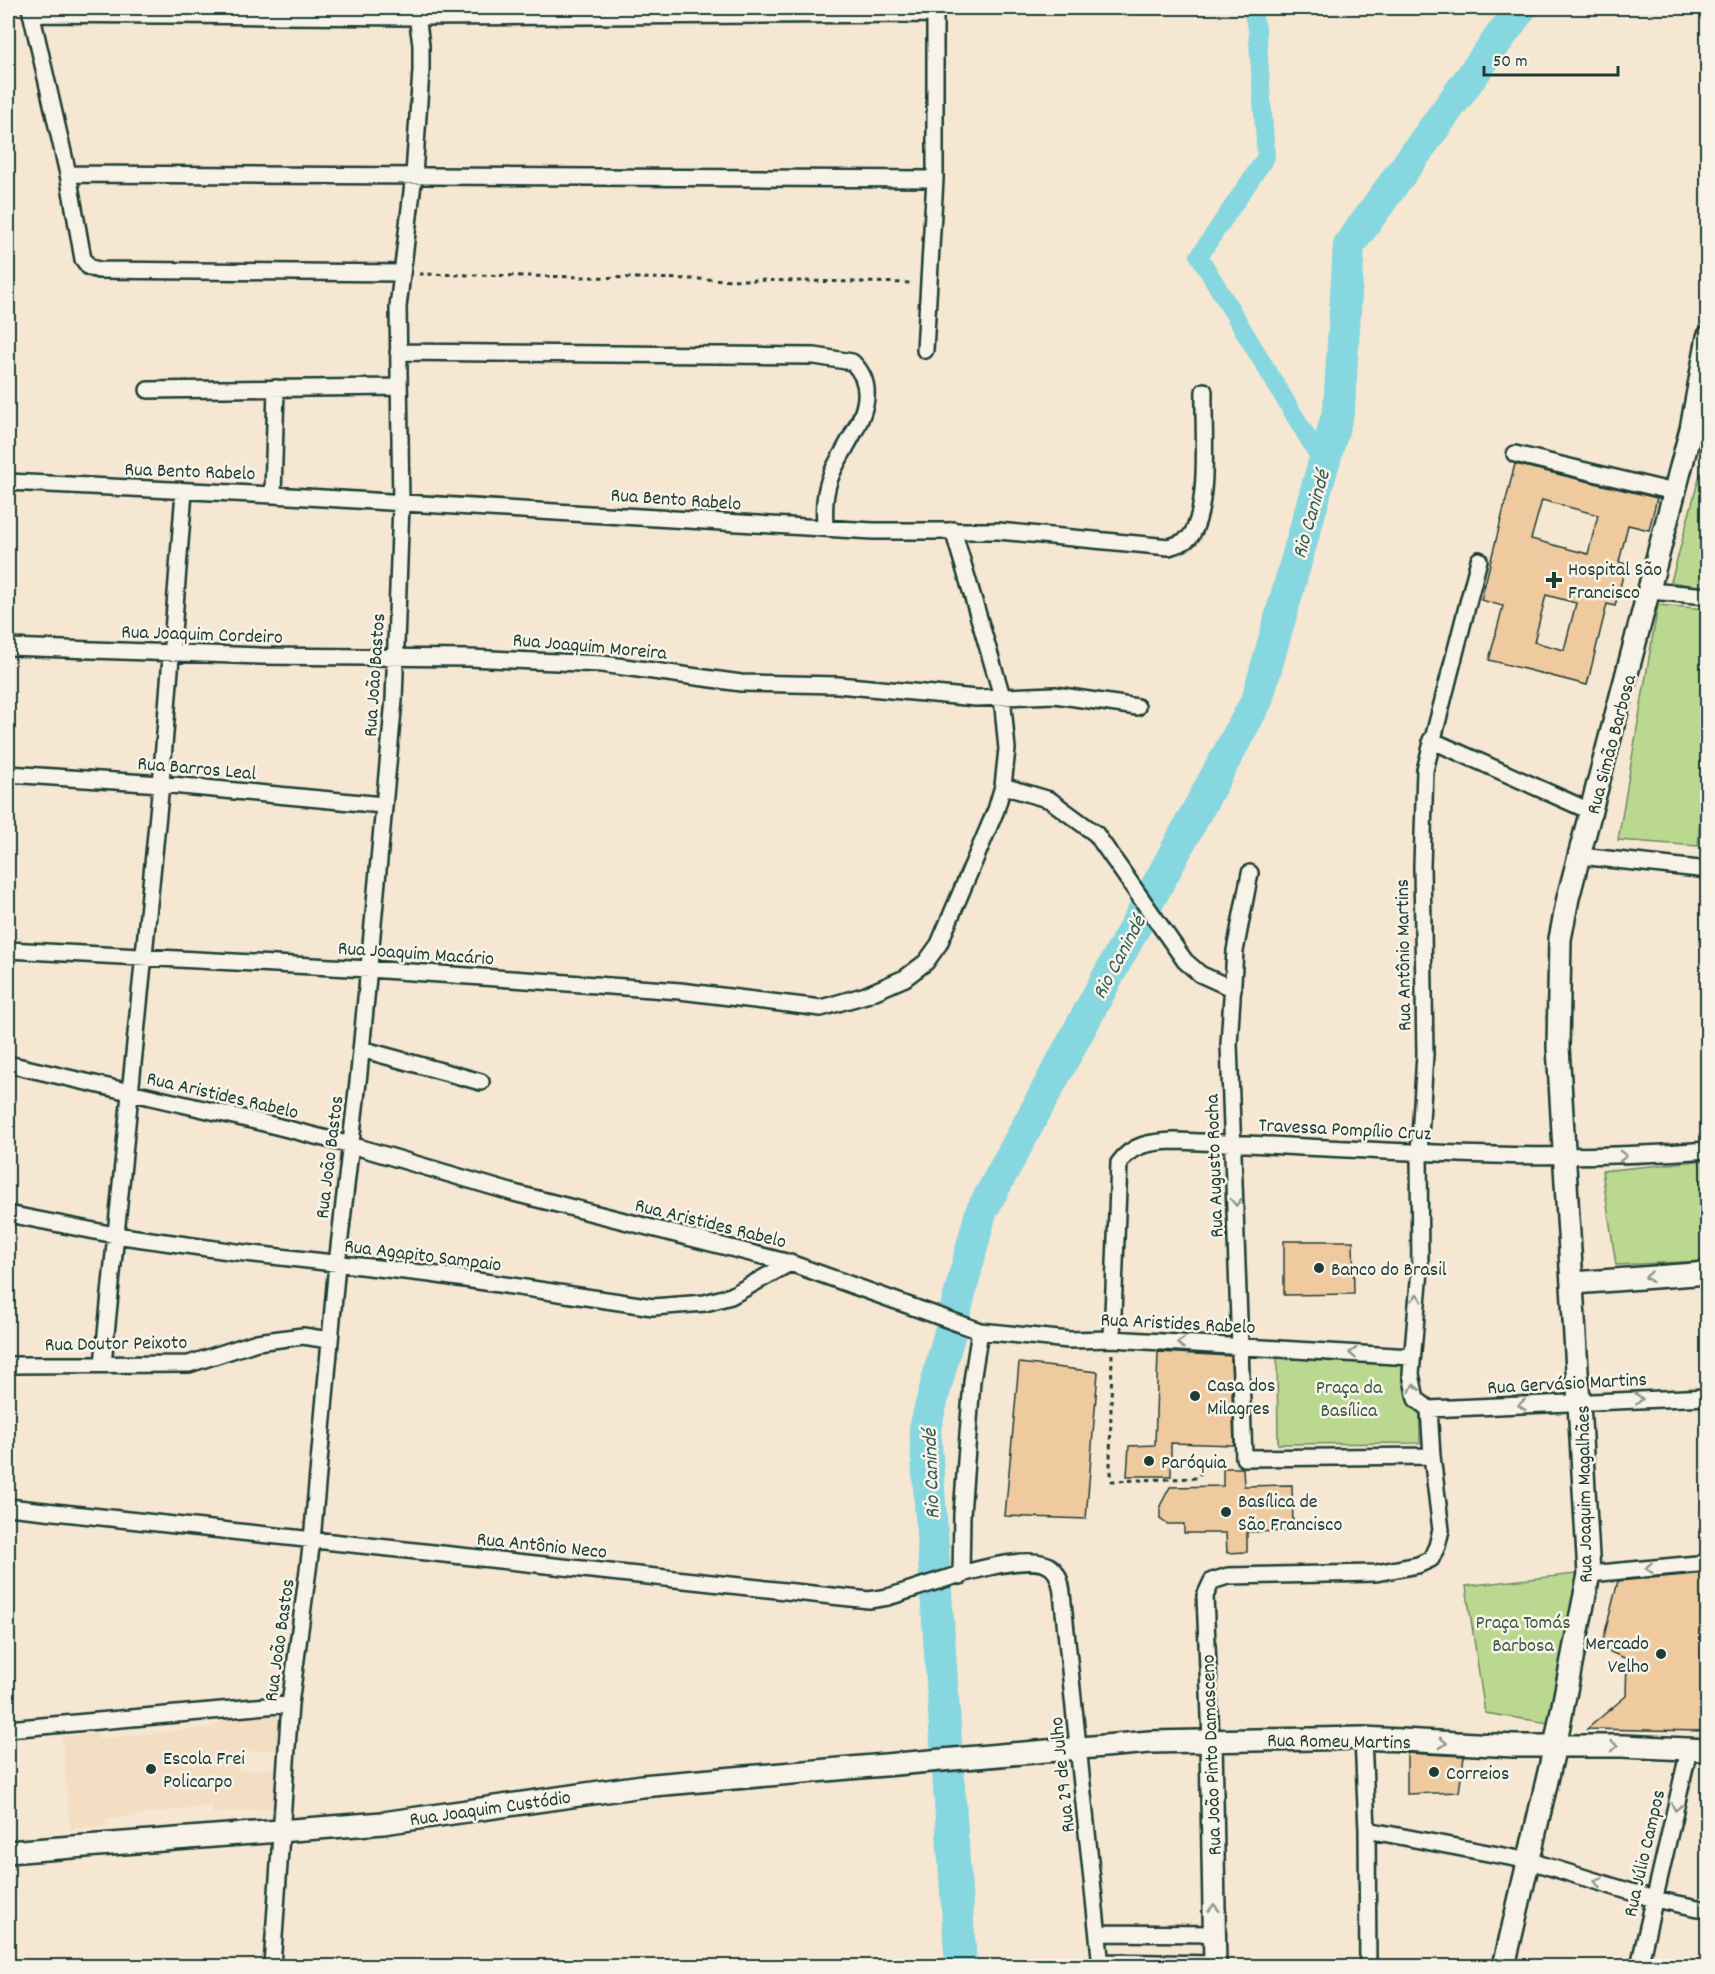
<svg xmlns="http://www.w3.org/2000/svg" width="1715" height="1974" font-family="Dekko,sans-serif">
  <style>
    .built { fill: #f3dec3 }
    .green { fill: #bbd890; stroke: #6d8a62; stroke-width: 1.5 }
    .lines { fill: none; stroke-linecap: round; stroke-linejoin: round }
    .canal { stroke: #86d7df; stroke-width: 18 }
    .river { stroke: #86d7df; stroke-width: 32 }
    .building { fill: #efca9f; stroke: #1f3d34; stroke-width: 1.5; fill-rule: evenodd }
    .street-casing { stroke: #1f3d34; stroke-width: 20 }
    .secondary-casing { stroke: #1f3d34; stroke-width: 26 }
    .path { stroke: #1f3d34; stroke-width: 3; stroke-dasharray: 4.5 4.5; stroke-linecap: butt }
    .street { stroke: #f7f3e8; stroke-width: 15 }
    .secondary { stroke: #f7f3e8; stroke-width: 21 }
    .oneway { stroke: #8b988e }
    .poi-dot { fill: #1f3d34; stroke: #f7f3e8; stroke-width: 2 }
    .labels { text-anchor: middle; stroke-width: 5; stroke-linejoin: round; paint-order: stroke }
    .street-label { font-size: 20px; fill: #1f3d34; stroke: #f7f3e8 }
    .poi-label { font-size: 20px; fill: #1f3d34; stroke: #f7f3e8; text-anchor: start }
    .park-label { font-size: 20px; fill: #3e5c46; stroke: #f7f3e8 }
    .water-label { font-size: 21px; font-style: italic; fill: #345c56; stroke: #f7f3e8 }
  </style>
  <rect width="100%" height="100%" fill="#f5e7d2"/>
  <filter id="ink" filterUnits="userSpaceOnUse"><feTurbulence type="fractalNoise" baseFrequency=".0167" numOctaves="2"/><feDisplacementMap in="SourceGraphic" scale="12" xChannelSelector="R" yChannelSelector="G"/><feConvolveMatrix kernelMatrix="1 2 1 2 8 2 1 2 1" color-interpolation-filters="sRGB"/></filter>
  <g filter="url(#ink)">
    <path class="built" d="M 294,1713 L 296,1747 L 237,1753 L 239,1771 L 293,1766 L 289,1806 L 213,1814 L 213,1805 L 106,1819 L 106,1826 L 70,1829 L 62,1737 L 96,1733 L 97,1739 L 213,1727 L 223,1719 Z"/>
    <path class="green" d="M 1707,448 L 1708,588 L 1707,588 L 1671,582 Z
      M 1658,605 L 1707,609 L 1707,718 L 1698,846 L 1618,840 Z
      M 1707,1160 L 1707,1261 L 1616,1265 L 1602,1171 Z
      M 1419,1351 L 1420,1443 L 1278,1444 L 1277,1353 Z
      M 1584,1573 L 1555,1724 L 1485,1713 L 1466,1586 Z"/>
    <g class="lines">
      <path class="canal" d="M 1251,8 L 1257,28 L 1266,157 L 1199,256 L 1324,465"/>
      <path class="river" d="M 961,1966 L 925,1428 L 981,1212 L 1257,700 L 1339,409 L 1349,245 L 1521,8"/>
    </g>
    <path class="building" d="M 1515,464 L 1657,498 L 1649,530 L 1628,525 L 1619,562 L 1626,564 L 1615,606 L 1607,604 L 1587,685 L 1489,660 L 1503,606 L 1481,600 ZM 1542,500 L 1598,515 L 1588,554 L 1531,539 ZM 1546,595 L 1576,603 L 1564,650 L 1534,642 Z
      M 1284,1241 L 1353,1241 L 1354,1294 L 1284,1295 Z
      M 1158,1352 L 1231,1356 L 1234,1445 L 1171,1443 L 1171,1476 L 1127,1476 L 1129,1446 L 1155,1445 Z
      M 1019,1363 L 1098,1372 L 1086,1519 L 1005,1516 Z
      M 1223,1468 L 1243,1468 L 1244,1486 L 1292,1485 L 1293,1531 L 1247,1532 L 1247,1552 L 1227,1553 L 1226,1533 L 1184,1533 L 1184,1524 L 1167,1524 L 1160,1519 L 1160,1506 L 1170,1487 L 1223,1486 Z
      M 1707,1573 L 1707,1731 L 1587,1729 L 1626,1696 L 1627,1659 L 1601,1648 L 1618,1581 Z
      M 1407,1753 L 1464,1756 L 1459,1792 L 1407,1794 Z"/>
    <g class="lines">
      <defs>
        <path id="street" d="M 30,8 L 68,174 L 83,259 L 89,267 L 98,270 L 401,273
          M 31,14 L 418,17 L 935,14
          M 68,174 L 935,179
          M 925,350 L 935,179 L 935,8
          M 398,352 L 815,356 L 852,362 C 888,396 846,440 832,473 C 824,492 824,508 825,528
          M 148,390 L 398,387
          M 1691,429 L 1708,430
          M 1515,454 L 1674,492
          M 8,482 L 273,495 L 873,531 L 998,531 L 1169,547 C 1178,544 1187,542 1192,534 C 1210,504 1203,427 1204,391
          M 273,495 L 276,388
          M 1649,591 L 1708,596
          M 8,647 L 261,656 L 469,658 L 602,664 L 741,683 L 838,685 L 976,698 L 1055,695 L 1137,707
          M 1431,740 L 1592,812
          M 8,774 L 161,784 L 383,805
          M 1003,786 L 1050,800 L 1096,834 L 1185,961 L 1200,974 L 1233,989
          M 1580,856 L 1708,870
          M 8,950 L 369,969 L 680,991 L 821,1008 L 866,995 L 905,978 L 926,962 L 939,944 L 996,810 L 1003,786 L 1007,749 L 1002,696 L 953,530
          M 361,1049 L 481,1082
          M 8,1064 L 264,1123 L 351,1145 L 514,1193 L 790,1263 L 980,1331 L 1069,1340 L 1112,1339 L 1411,1357
          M 8,1214 L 115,1235 L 236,1252 L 431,1274 L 653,1307 L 705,1303 L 731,1296 L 790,1263
          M 1112,1339 L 1119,1163 C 1132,1144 1151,1142 1173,1141 C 1351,1147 1529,1165 1708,1150
          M 103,1364 L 161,784 L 184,492
          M 8,1365 L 189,1364 L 257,1342 L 303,1336 L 329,1340
          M 1429,1409 L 1708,1397
          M 1432,1456 L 1429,1409 L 1416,1399 L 1411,1374 L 1420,1270 L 1419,1154 L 1425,1054 L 1422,866 L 1425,770 L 1479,560
          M 8,1507 L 869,1600 L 888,1597 C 919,1588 1029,1546 1052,1568 C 1059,1574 1061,1584 1062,1593 L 1101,1966
          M 1589,1574 L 1708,1563
          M 961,1576 L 962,1514 L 972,1381 L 980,1331
          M 8,1729 L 290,1704
          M 1363,1738 L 1367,1830 L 1368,1966
          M 1211,1740 L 1205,1596 L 1212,1581 L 1228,1576 L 1376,1573 L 1418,1565 L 1431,1559 L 1437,1546 L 1441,1530 L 1432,1456 L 1244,1458 L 1229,1044 L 1235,951 L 1250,873
          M 1367,1830 L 1530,1861 L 1654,1899 L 1708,1910
          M 1098,1933 L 1215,1934
          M 1101,1962 L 1215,1964
          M 272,1966 L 290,1704 L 312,1540 L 337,1264 L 359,1073 L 394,700 L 401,504 L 398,307 L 414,175 L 421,71 L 421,45 L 416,8
          M 1639,1966 L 1689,1750"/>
        <path id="secondary" d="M 1574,1283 L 1708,1273
          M 1211,1740 L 1215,1966
          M 8,1852 L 383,1823 L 642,1786 L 1150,1742 L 1363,1738 L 1514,1746 L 1622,1746 L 1708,1750
          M 1504,1966 L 1555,1746 L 1589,1574 L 1558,1047 L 1560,939 L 1568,898 L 1691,429 L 1708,337"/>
      </defs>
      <use href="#street" class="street-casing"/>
      <use href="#secondary" class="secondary-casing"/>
      <path class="path" d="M 419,274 L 913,283
        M 1112,1354 L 1110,1464 L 1112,1481 L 1197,1478 L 1210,1460 L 1227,1459"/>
      <use href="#street" class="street"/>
      <use href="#secondary" class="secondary"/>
    </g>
    <defs><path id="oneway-chevron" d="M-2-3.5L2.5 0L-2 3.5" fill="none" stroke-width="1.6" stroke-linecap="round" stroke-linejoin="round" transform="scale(1.5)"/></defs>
    <g class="oneway">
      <use href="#oneway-chevron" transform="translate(1623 1156) rotate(-1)"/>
      <use href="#oneway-chevron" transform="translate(1236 1202) rotate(89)"/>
      <use href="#oneway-chevron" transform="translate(1649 1277) rotate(176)"/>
      <use href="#oneway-chevron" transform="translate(1417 1298) rotate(-85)"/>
      <use href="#oneway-chevron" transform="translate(1181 1343) rotate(-177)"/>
      <use href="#oneway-chevron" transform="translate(1353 1353) rotate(-176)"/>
      <use href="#oneway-chevron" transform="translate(1414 1388) rotate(-103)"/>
      <use href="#oneway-chevron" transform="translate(1639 1399) rotate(-2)"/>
      <use href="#oneway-chevron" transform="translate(1522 1405) rotate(177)"/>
      <use href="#oneway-chevron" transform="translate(1649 1568) rotate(175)"/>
      <use href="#oneway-chevron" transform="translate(1443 1743) rotate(3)"/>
      <use href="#oneway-chevron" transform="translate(1614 1746)"/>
      <use href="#oneway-chevron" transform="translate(1676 1807) rotate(103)"/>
      <use href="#oneway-chevron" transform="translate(1598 1882) rotate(-163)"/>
      <use href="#oneway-chevron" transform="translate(1214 1908) rotate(-91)"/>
    </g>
  </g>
  <g class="poi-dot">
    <path d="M1551 571h6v6h6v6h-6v6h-6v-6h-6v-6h6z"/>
    <circle cx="1319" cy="1268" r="6"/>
    <circle cx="1195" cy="1396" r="6"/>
    <circle cx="1149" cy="1461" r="6"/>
    <circle cx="1226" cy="1512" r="6"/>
    <circle cx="1661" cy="1654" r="6"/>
    <circle cx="151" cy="1769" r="6"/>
    <circle cx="1434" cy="1772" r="6"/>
  </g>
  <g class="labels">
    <g class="street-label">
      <text transform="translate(190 470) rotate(2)" y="7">Rua Bento Rabelo</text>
      <text transform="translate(676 498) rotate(4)" y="7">Rua Bento Rabelo</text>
      <text transform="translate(202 633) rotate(2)" y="7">Rua Joaquim Cordeiro</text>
      <text transform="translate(590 645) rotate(5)" y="7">Rua Joaquim Moreira</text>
      <text transform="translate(373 675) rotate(-86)" y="7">Rua João Bastos</text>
      <text transform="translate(1610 744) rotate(-75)" y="7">Rua Simão Barbosa</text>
      <text transform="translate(197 767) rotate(5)" y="7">Rua Barros Leal</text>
      <text transform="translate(416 952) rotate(4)" y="7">Rua Joaquim Macário</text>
      <text transform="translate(1402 955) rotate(-91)" y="7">Rua Antônio Martins</text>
      <text transform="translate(223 1094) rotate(13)" y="7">Rua Aristides Rabelo</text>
      <text transform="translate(1345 1128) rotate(3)" y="7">Travessa Pompílio Cruz</text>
      <text transform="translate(328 1157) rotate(-83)" y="7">Rua João Bastos</text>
      <text transform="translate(1213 1166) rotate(-92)" y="7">Rua Augusto Rocha</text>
      <text transform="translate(711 1222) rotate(14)" y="7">Rua Aristides Rabelo</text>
      <text transform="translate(423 1254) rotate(7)" y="7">Rua Agapito Sampaio</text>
      <text transform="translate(1178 1322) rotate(3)" y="7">Rua Aristides Rabelo</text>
      <text transform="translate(116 1342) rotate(-1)" y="7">Rua Doutor Peixoto</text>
      <text transform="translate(1567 1382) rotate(-3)" y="7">Rua Gervásio Martins</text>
      <text transform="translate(1583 1494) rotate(-91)" y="7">Rua Joaquim Magalhães</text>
      <text transform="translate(542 1544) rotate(6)" y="7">Rua Antônio Neco</text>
      <text transform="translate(278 1640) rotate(-82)" y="7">Rua João Bastos</text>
      <text transform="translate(1339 1740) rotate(1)" y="7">Rua Romeu Martins</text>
      <text transform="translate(1210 1755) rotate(-92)" y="7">Rua João Pinto Damasceno</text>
      <text transform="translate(1061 1775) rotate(-96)" y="7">Rua 29 de Julho</text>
      <text transform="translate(490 1807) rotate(-8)" y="7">Rua Joaquim Custódio</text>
      <text transform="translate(1643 1853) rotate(-77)" y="7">Rua Júlio Campos</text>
    </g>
    <g class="poi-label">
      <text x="1568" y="575">Hospital São<tspan x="1568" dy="23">Francisco</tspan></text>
      <text x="1331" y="1275">Banco do Brasil</text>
      <text x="1207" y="1391">Casa dos<tspan x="1207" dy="23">Milagres</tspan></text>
      <text x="1161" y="1468">Paróquia</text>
      <text x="1238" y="1507">Basílica de<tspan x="1238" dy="23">São Francisco</tspan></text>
      <text x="1649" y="1649" text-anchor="end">Mercado<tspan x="1649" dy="23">Velho</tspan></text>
      <text x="163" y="1764">Escola Frei<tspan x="163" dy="23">Policarpo</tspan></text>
      <text x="1446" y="1779">Correios</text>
    </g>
    <g class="park-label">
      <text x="1349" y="1393">Praça da<tspan x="1349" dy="23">Basílica</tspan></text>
      <text x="1523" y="1628">Praça Tomás<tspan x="1523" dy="23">Barbosa</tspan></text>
    </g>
    <g class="water-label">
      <text transform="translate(1310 514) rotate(-74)" y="7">Rio Canindé</text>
      <text transform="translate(1118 957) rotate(-62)" y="7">Rio Canindé</text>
      <text transform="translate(930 1474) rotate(-92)" y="7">Rio Canindé</text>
    </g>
  </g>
  <rect width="1715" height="1974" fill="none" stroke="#f7f3e8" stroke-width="30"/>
  <rect x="15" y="15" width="1685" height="1944" fill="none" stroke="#1f3d34" stroke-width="2" filter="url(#ink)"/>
  <path d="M1484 66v9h134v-9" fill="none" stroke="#1f3d34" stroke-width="3"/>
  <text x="1493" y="66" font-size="18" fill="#1f3d34" stroke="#f7f3e8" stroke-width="4.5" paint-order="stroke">50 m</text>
</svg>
